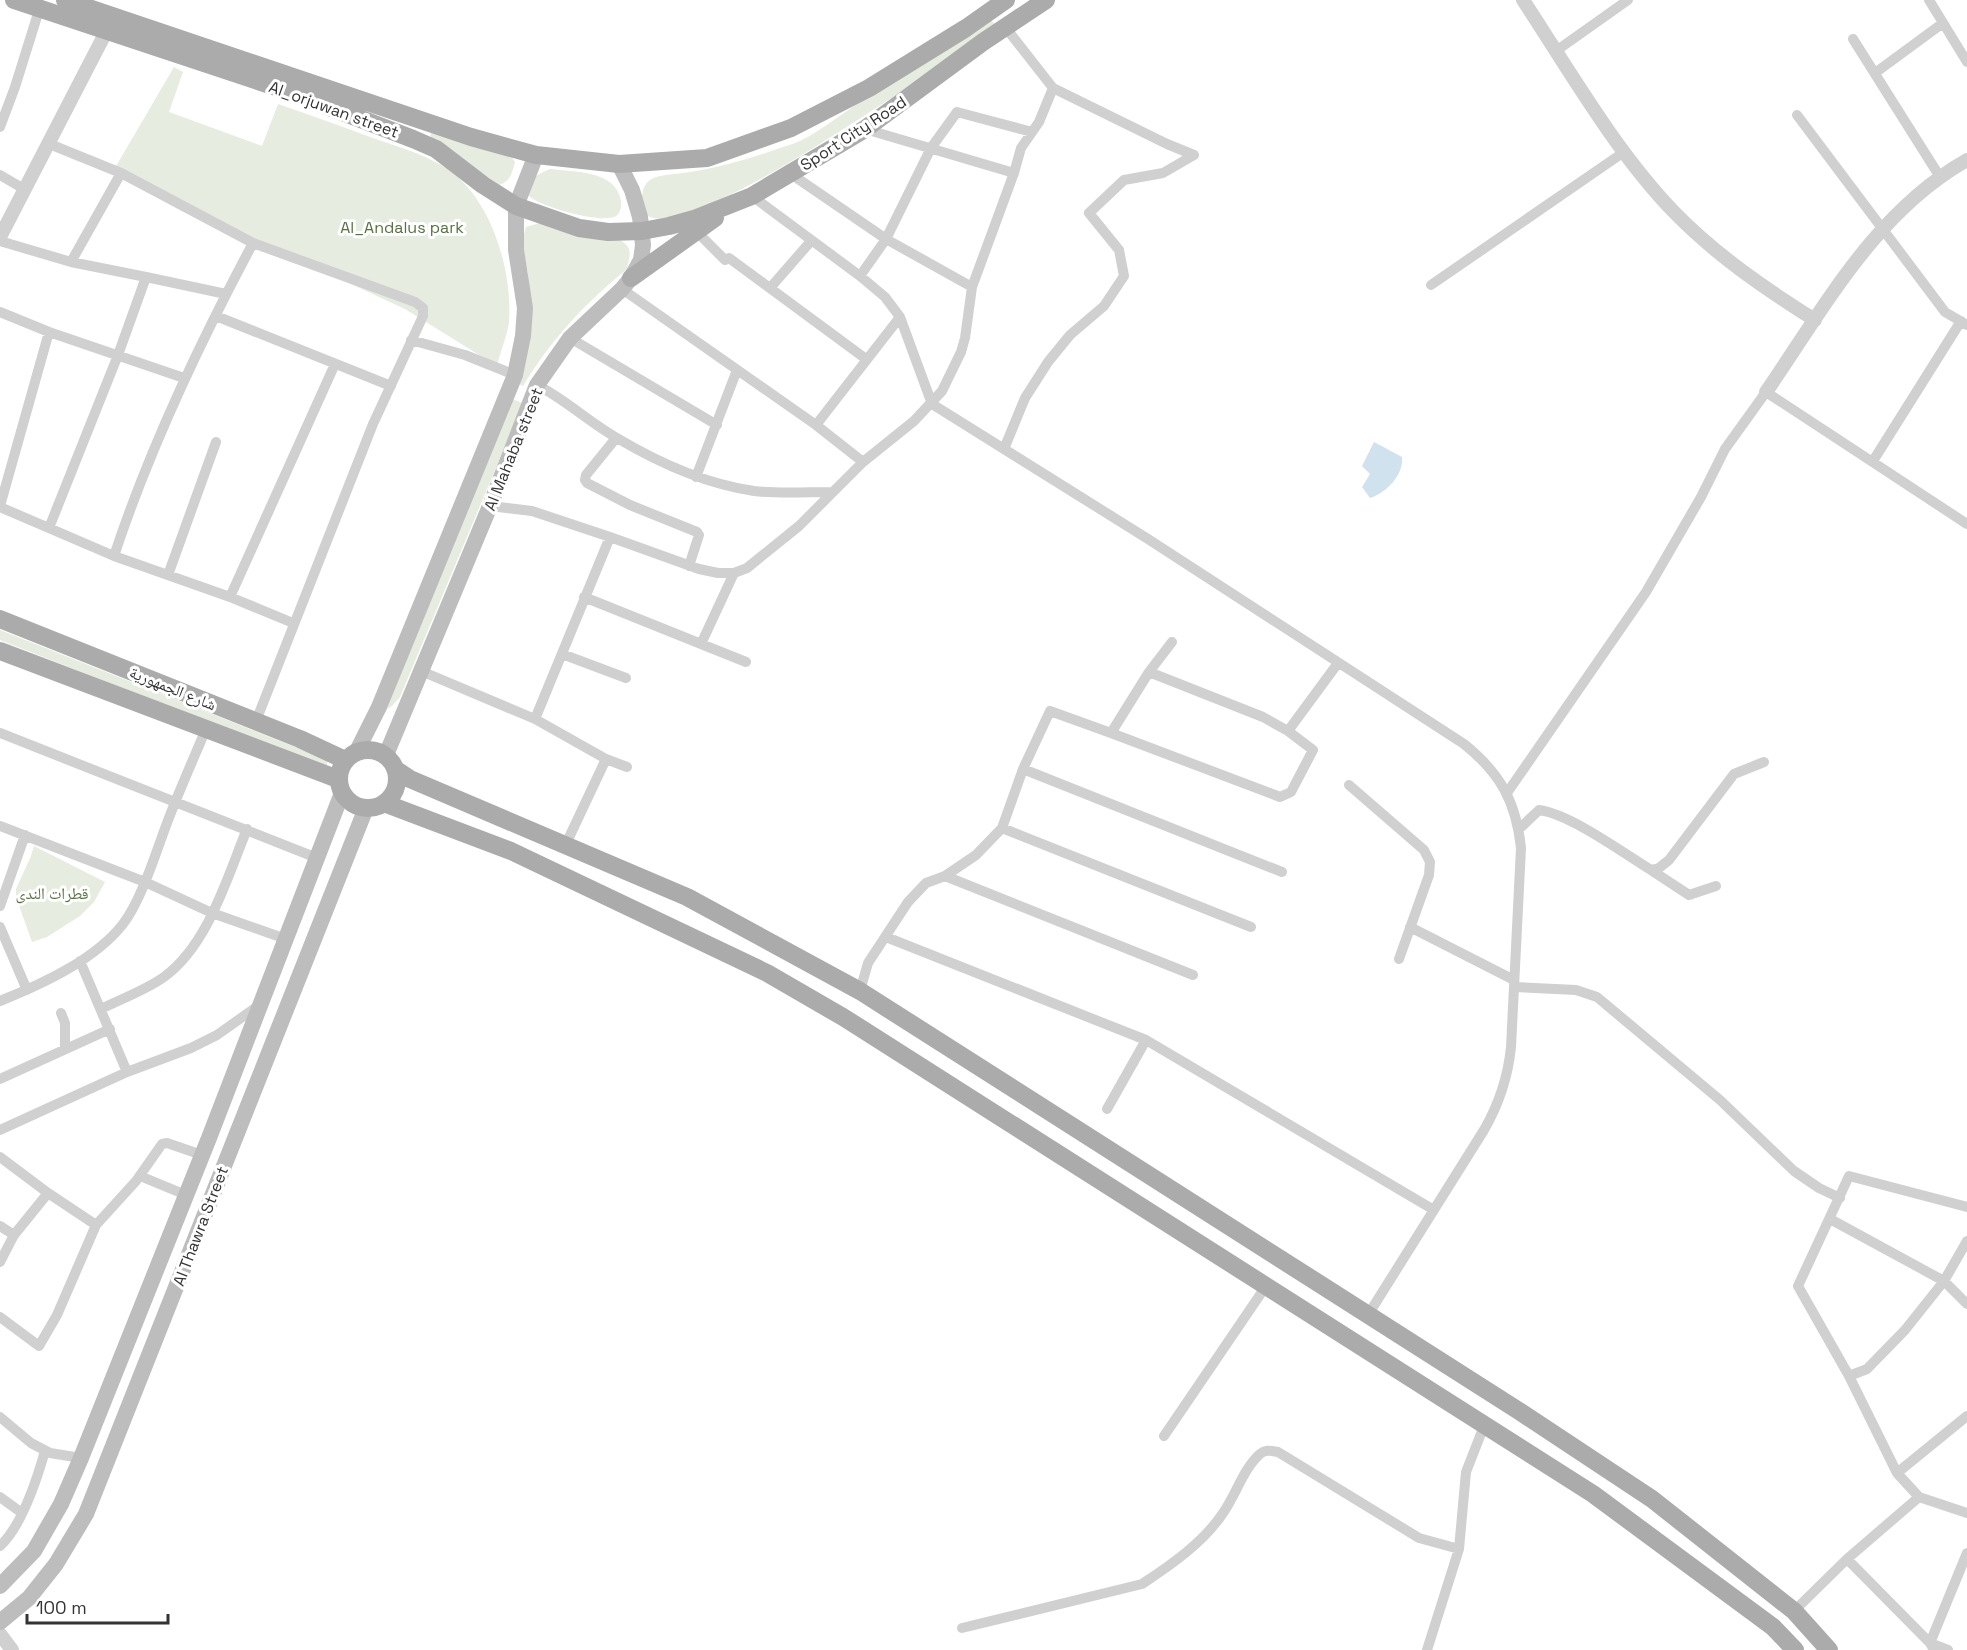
<svg xmlns="http://www.w3.org/2000/svg" width="1967" height="1650" font-family="'Space Grotesk','Noto Naskh Arabic',sans-serif">
  <style>
    .green { fill: #e6ecdf }
    .water { fill: #cfe2ee }
    .lines { fill: none; stroke-linecap: round; stroke-linejoin: round }
    .minor { stroke: #d0d0d0; stroke-width: 10 }
    .tertiary { stroke: #d0d0d0; stroke-width: 14 }
    .secondary { stroke: #bdbdbd; stroke-width: 16 }
    .primary { stroke: #ababab; stroke-width: 18 }
    .labels { text-anchor: middle; stroke-width: 6; stroke-linejoin: round; paint-order: stroke }
    .street-label { font-size: 16px; fill: #333; stroke: #fff }
    .park-label { font-size: 16px; fill: #56703f; stroke: #fff }
  </style>
  <rect width="100%" height="100%" fill="#fff"/>
  <path class="green" d="M 985,20 L 990,20 L 995,24 L 991,30 C 943,62 694,242 648,216 C 642,213 641,207 642,200 C 642,177 656,176 675,174 C 710,170 744,161 777,149 C 785,146 794,144 802,140 C 823,129 843,113 863,100 C 904,73 944,47 985,20 Z
    M 174,67 L 183,72 L 169,112 L 262,146 L 278,104 C 310,115 341,126 373,138 C 396,146 420,153 441,165 C 490,192 513,270 509,322 C 507,337 500,352 497,366 L 405,309 L 269,246 L 115,168 Z
    M 433,129 L 511,156 L 515,162 C 512,173 511,181 499,185 L 486,180 L 469,163 L 430,136 Z
    M 550,169 C 574,172 616,170 621,201 C 622,207 620,215 614,217 C 599,223 541,207 529,196 C 530,178 534,176 550,169 Z
    M 543,222 C 560,226 624,232 629,249 C 631,255 628,263 627,269 C 585,303 551,340 523,386 L 514,382 L 530,313 L 528,273 L 522,242 L 526,227 Z
    M 509,398 L 523,403 L 400,697 L 392,706 L 387,709 Z
    M 0,630 L 328,760 L 326,768 L 0,640 Z
    M 34,846 L 105,882 L 94,902 L 80,916 L 47,937 L 32,942 L 16,897 L 16,889 L 31,856 Z"/>
  <path class="water" d="M 1374,442 L 1402,457 C 1404,475 1386,493 1370,498 L 1362,487 L 1370,474 L 1362,466 Z"/>
  <g class="lines">
    <path class="minor" d="M 1929,0 L 1967,62
      M 1006,28 L 1053,88 L 1167,144 L 1194,155
      M 1853,39 L 1940,177
      M 1556,51 L 1628,0
      M 1875,73 L 1943,23
      M 1797,115 L 1945,312 L 1967,325
      M 0,127 L 15,87 L 40,7
      M 865,129 L 1014,173
      M 47,143 L 121,173 L 253,243 L 415,302 L 423,308 L 423,316 L 373,424 L 256,721
      M 791,174 L 886,239 L 972,287
      M 0,175 L 24,189
      M 752,196 L 860,276 L 885,297 L 900,317 L 932,404 L 1148,539 L 1464,744 C 1500,773 1516,801 1521,848 L 1511,1047 C 1508,1077 1499,1104 1484,1130 L 1368,1315
      M 697,232 L 725,260 L 729,258 L 866,359
      M 0,241 L 71,262 L 146,277
      M 71,262 L 121,173
      M 860,276 L 886,239 L 931,148 L 957,112 L 1032,132
      M 1431,285 L 1624,152
      M 770,288 L 811,241
      M 622,289 L 816,425 L 863,462
      M 0,312 L 49,332 L 184,378
      M 216,316 L 391,386
      M 570,338 L 717,425
      M 411,340 L 465,355 L 515,375
      M 537,385 C 566,400 589,422 617,438 C 659,463 706,484 754,491 C 779,494 806,492 832,492
      M 816,425 L 900,317
      M 616,438 L 586,475 L 585,480 L 587,483 L 630,505 L 697,532 L 699,535 L 689,566
      M 1004,449 L 1025,398 L 1048,362 L 1070,335 L 1104,306 L 1124,276 L 1119,250 L 1089,213 L 1124,180 L 1163,173 L 1194,155
      M 1873,461 L 1961,321
      M 696,477 L 737,370
      M 0,506 L 49,332
      M 490,506 L 532,511 L 610,537 L 699,569 L 718,573 L 734,573 L 747,568 L 799,526 L 863,462 L 914,421 L 942,391 L 961,352 L 965,338 L 972,287 L 1014,173 L 1021,148 L 1039,122 L 1053,88
      M 0,507 L 114,556 L 230,597 L 293,623
      M 49,528 L 118,355 L 146,277 L 226,294
      M 114,556 C 150,447 199,344 253,243
      M 168,575 L 216,442
      M 230,597 L 335,364
      M 584,597 L 746,662
      M 701,644 L 734,573
      M 562,654 L 626,678
      M 421,671 L 535,719 L 606,759 L 627,767
      M 535,719 L 610,537
      M 1288,731 L 1338,663
      M 0,733 L 317,858
      M 1111,733 L 1275,795 L 1280,797 L 1291,792 L 1313,750 L 1288,731 L 1263,717 L 1149,672
      M 1023,769 L 1282,872
      M 1349,785 L 1424,850 L 1430,862 L 1429,875 L 1399,959
      M 1507,793 L 1646,592 L 1701,497 L 1725,449 L 1766,392 L 1967,524
      M 0,826 L 145,882 L 212,913 L 286,939
      M 1002,828 L 1251,927
      M 1519,829 L 1539,810 C 1570,814 1622,852 1651,870 L 1659,868 L 1669,860 L 1734,774 L 1764,762
      M 565,846 L 606,759
      M 1651,870 L 1689,895 L 1716,886
      M 945,876 L 1193,975
      M 0,906 L 25,835
      M 0,927 L 27,990
      M 1410,927 L 1514,980
      M 886,937 L 1146,1040 L 1434,1210
      M 80,961 L 127,1072
      M 1514,987 L 1576,990 L 1597,997 L 1720,1100 L 1794,1171 L 1819,1188 L 1840,1198
      M 860,991 L 868,963 L 908,902 L 926,883 L 945,876 L 976,855 L 1002,828 L 1023,769 L 1050,711 L 1111,733 L 1149,672 L 1172,642
      M 0,1001 C 42,984 95,960 123,924 C 142,899 156,852 167,823 C 179,791 193,760 206,729
      M 101,1009 C 121,999 146,990 164,977 C 208,945 227,878 247,829
      M 61,1013 L 65,1023 L 65,1049
      M 0,1079 L 110,1029
      M 1107,1109 L 1146,1040
      M 0,1130 L 127,1072 L 191,1048 L 217,1035 L 258,1006
      M 0,1157 L 48,1193 L 14,1235 L 0,1262
      M 140,1176 L 186,1195
      M 1830,1219 L 1944,1281 L 1967,1304
      M 96,1225 L 136,1181 L 162,1144 L 167,1143 L 202,1155
      M 0,1226 L 14,1235
      M 0,1317 L 39,1346 L 57,1315 L 96,1225 L 48,1193
      M 1849,1376 L 1867,1369 L 1905,1330 L 1944,1281 L 1967,1241
      M 0,1417 L 31,1443 L 50,1453 L 81,1458
      M 1164,1436 L 1266,1286
      M 1897,1473 L 1967,1416
      M 0,1497 L 22,1513
      M 1919,1497 L 1967,1513
      M 0,1546 C 22,1526 37,1479 45,1451
      M 1847,1559 L 1930,1643 L 1934,1650
      M 1794,1611 L 1847,1559 L 1919,1497 L 1897,1473 L 1849,1376 L 1798,1286 L 1849,1176 L 1967,1207
      M 962,1628 L 1142,1584 C 1171,1565 1204,1542 1223,1513 C 1236,1495 1243,1469 1260,1454 C 1266,1449 1271,1451 1278,1452 L 1419,1538 L 1459,1549
      M 1427,1650 L 1459,1549 L 1466,1472 L 1484,1426
      M 1948,1650 L 1930,1643 L 1967,1553"/>
    <path class="tertiary" d="M 1523,0 C 1569,70 1616,152 1674,212 C 1716,255 1764,288 1815,320
      M 0,237 L 107,30
      M 1766,392 C 1824,308 1875,212 1967,160
      M 0,1634 L 12,1650"/>
    <path class="secondary" d="M 357,751 L 379,707 L 515,375 L 523,336 L 525,308 L 516,250 L 516,206 L 536,155
      M 386,755 L 490,506 L 537,385 L 570,338 L 622,289 L 631,278 L 641,260 L 643,245 L 640,217 L 632,190 L 619,164
      M 0,1586 L 34,1551 L 61,1504 L 81,1458 L 209,1138 L 342,793
      M 0,1622 L 29,1598 L 56,1564 L 86,1514 L 366,808"/>
    <path class="primary" d="M 14,0 L 288,91 L 413,139 L 436,149 L 483,185 L 516,206 L 579,228 L 608,232 L 642,231 L 669,226 L 694,219 L 752,196 L 865,129 L 983,42 L 1046,0
      M 65,0 L 471,137 L 536,155 L 619,164 L 707,158 L 791,128 L 869,88 L 966,28 L 1006,0
      M 631,278 L 715,218
      M 0,619 L 300,739 L 345,760
      M 0,651 L 338,779
      M339 779a29 29 0 1 1 58 0a29 29 0 1 1-58 0Z
      M 395,769 L 410,779 L 687,897 L 860,991 L 1519,1411 L 1652,1499 L 1794,1611 L 1829,1650
      M 384,803 L 511,851 L 767,973 L 843,1017 L 1593,1494 L 1773,1627 L 1795,1650"/>
  </g>
  <g class="labels">
    <g class="street-label">
      <text transform="translate(334 109) rotate(20)" y="6">Al_orjuwan street</text>
      <text transform="translate(853 133) rotate(-33)" y="6">Sport City Road</text>
      <text transform="translate(513 449) rotate(-68)" y="6">Al Mahaba street</text>
      <text transform="translate(173 688) rotate(22)" y="6">شارع الجمهورية</text>
      <text transform="translate(200 1226) rotate(-69)" y="6">Al Thawra Street</text>
    </g>
    <g class="park-label">
      <text x="402" y="233">Al_Andalus park</text>
      <text x="52" y="899">قطرات الندى</text>
    </g>
  </g>
  <path d="M27 1614v9h141v-9" fill="none" stroke="#333333" stroke-width="3"/>
  <text x="36" y="1614" font-size="18" fill="#333333" stroke="#ffffff" stroke-width="4.5" paint-order="stroke">100 m</text>
</svg>
